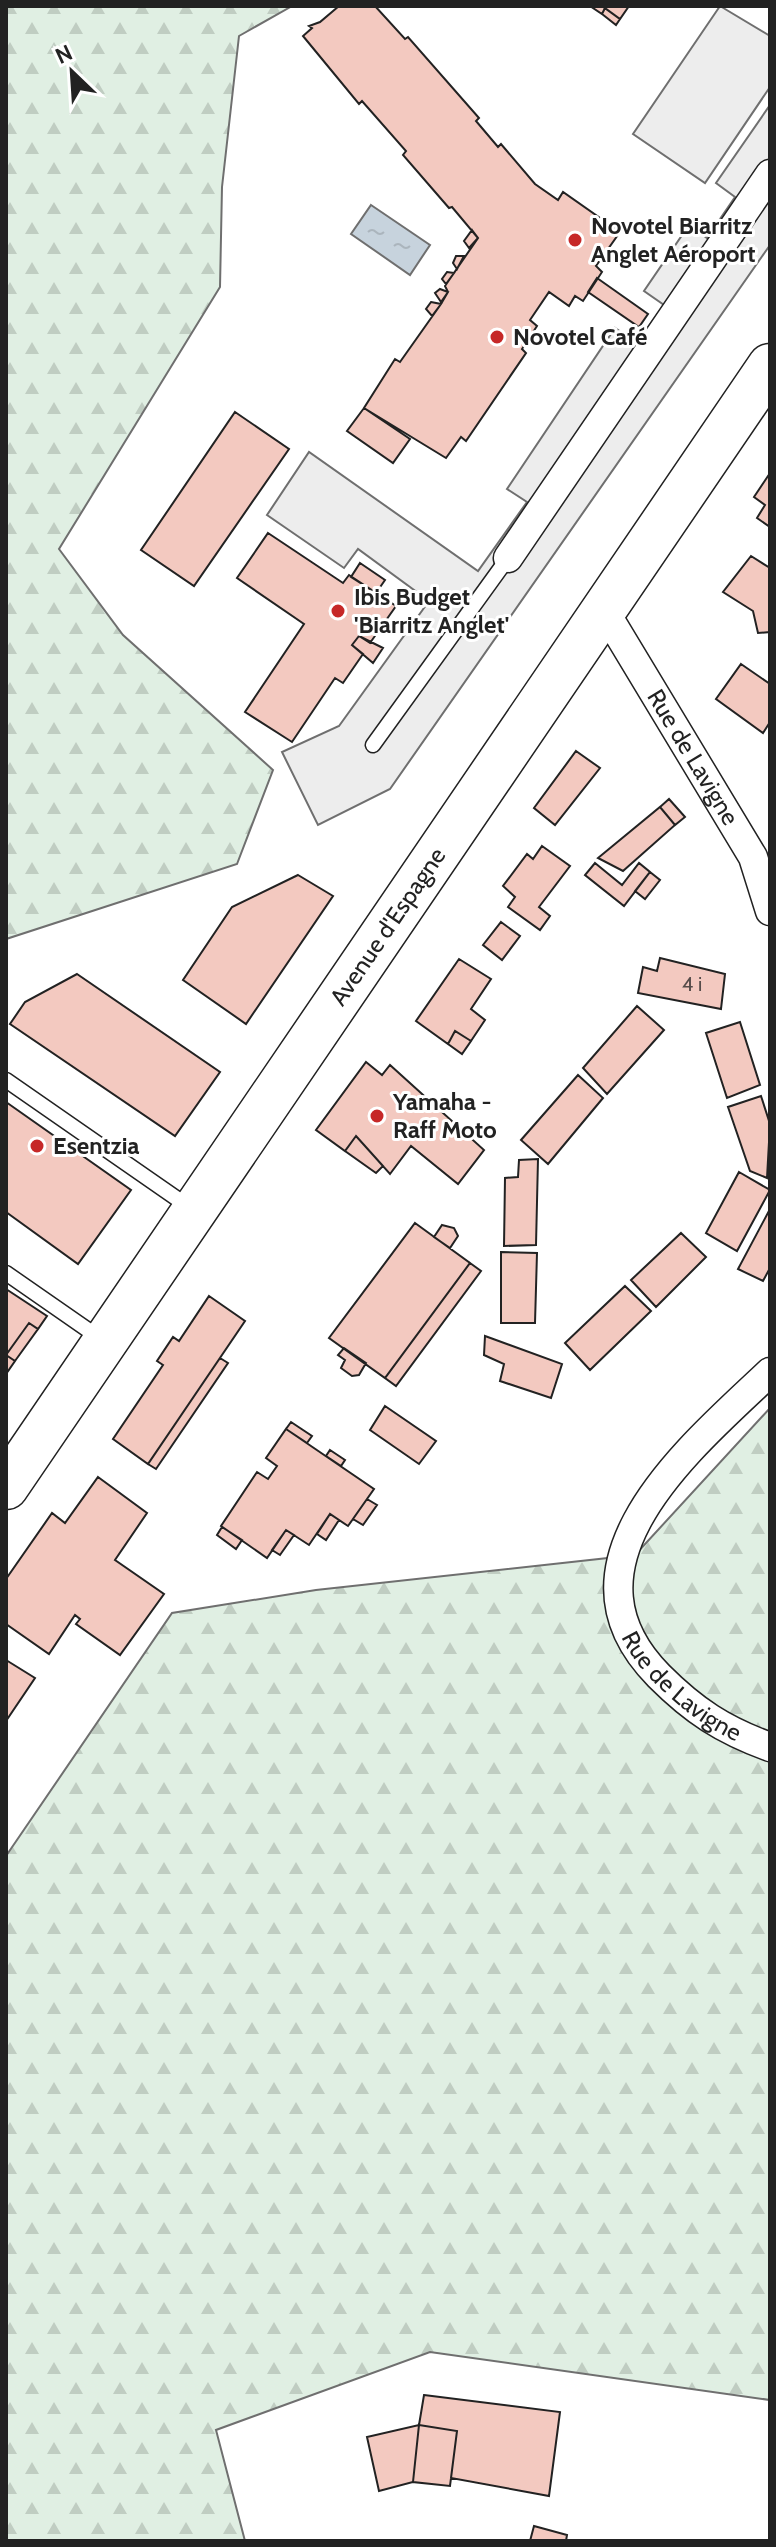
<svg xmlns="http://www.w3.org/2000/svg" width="776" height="2547" font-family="Cabin,sans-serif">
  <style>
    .forest { fill: url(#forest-firs); stroke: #6f6f6f; stroke-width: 2 }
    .parking { fill: #ededed; stroke: #6f6f6f; stroke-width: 2 }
    .water { fill: url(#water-ripples); stroke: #6f6f6f; stroke-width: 2 }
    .building { fill: #f3c9c0; stroke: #222; stroke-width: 2 }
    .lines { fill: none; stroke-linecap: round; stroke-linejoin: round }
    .service-casing { stroke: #222; stroke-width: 17 }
    .minor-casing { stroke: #222; stroke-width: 31 }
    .primary-casing { stroke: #222; stroke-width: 47 }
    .service { stroke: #fff; stroke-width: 14 }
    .minor { stroke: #fff; stroke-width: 28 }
    .primary { stroke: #fff; stroke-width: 44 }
    .poi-dot { fill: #c62828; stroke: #fff; stroke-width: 3 }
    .labels { text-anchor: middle; stroke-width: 6; stroke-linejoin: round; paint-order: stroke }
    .number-label { font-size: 20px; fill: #564c4a }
    .poi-label { font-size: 24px; font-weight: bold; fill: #222; stroke: #fff; text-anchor: start }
    .street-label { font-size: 24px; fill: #222; stroke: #fff }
  </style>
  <defs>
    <pattern id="forest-firs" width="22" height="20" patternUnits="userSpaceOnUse" patternTransform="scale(2)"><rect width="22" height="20" fill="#e0efe3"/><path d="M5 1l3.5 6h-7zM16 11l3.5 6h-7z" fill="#c0cdc2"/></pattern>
    <pattern id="water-ripples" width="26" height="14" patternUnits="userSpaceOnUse" patternTransform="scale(2)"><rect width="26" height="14" fill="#c7d3dd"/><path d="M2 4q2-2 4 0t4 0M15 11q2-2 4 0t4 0" fill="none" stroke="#abb5bd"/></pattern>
  </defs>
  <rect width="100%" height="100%" fill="#fff"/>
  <path class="forest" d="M 6,6 L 292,6 L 239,36 L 222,187 L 220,287 L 59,549 L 123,635 L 273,770 L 237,864 L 6,939 Z
    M 770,1408 L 770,2400 L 430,2352 L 216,2430 L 245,2541 L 6,2541 L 6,1856 L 172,1613 L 316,1590 L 635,1555 Z"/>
  <path class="parking" d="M 720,6 L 770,36 L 770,87 L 705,183 L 633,134 Z
    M 770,105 L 770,245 L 390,789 L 318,825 L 282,752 L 339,726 L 429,601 L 358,549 L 344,568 L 267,515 L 309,452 L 478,571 L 527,502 L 507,489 L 615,328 L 637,343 L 664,305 L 644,291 L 689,225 L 707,238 L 735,197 L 716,183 Z"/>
  <path class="water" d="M 371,205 L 430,245 L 410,275 L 351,234 Z"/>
  <path class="building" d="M 339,6 L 375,6 L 405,39 L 408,37 L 479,118 L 476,121 L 498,147 L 501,144 L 535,184 L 558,200 L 563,192 L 620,232 L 596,266 L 602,272 L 583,301 L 575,296 L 569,306 L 549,292 L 530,320 L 537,326 L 522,349 L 526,353 L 466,441 L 461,437 L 446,458 L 364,408 L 395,359 L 400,362 L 441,304 L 448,292 L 445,286 L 478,238 L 452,207 L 449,208 L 403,155 L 406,151 L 362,101 L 359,104 L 303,36 L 312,28 L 309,26 L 320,22 Z
    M 590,6 L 602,6 L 605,8 L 602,14 Z
    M 602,6 L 629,6 L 620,19 Z
    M 605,8 L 620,19 L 616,25 L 602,14 Z
    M 472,230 L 478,238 L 469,248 L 464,241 Z
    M 456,256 L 464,256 L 457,269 L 453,263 Z
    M 447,272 L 454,273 L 446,284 L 442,279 Z
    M 597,278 L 648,314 L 639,327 L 588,292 Z
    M 440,289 L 448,292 L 441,302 L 435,293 Z
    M 431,302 L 441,304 L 432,316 L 426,309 Z
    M 364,408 L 410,439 L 393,463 L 347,431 Z
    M 235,412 L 289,449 L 194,586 L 141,550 Z
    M 770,473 L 770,527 L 757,518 L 765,505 L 754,497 Z
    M 268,533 L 343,583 L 349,575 L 396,606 L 370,643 L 359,636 L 352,645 L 363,654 L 343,683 L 335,678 L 292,742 L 245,712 L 304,624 L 237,578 Z
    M 751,556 L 770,568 L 770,632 L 758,633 L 753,611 L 723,592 Z
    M 360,563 L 385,580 L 376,593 L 351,577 Z
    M 359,636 L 383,648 L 373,663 L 352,645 Z
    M 741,664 L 770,684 L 770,722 L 763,733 L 716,699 Z
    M 576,751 L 600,768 L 555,825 L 534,808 Z
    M 669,799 L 685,817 L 675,825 L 660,807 Z
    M 660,807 L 675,825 L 623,871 L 598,858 Z
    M 542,846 L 570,866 L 539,907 L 550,916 L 540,930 L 508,907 L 515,897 L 503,886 L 527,854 L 533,859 Z
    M 595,863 L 622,885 L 639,863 L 650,872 L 624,906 L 585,875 Z
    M 650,872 L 660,880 L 645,899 L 635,891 Z
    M 298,875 L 333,896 L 246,1024 L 183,980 L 232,907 Z
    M 501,922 L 520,936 L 502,960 L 483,945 Z
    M 660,958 L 725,974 L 721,1009 L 638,993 L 643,967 L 657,971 Z
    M 459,959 L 491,979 L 471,1009 L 485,1020 L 471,1041 L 455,1031 L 448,1044 L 416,1021 Z
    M 77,974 L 220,1072 L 175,1136 L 10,1024 L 25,1002 Z
    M 637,1006 L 664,1030 L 607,1094 L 583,1068 Z
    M 740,1022 L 760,1085 L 727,1098 L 706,1033 Z
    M 455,1031 L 471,1041 L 462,1054 L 448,1044 Z
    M 366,1062 L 382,1075 L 390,1065 L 484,1150 L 458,1184 L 411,1146 L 390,1174 L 356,1136 L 345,1151 L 316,1130 Z
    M 578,1075 L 603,1098 L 548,1164 L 521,1140 Z
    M 761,1096 L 770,1124 L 767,1178 L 750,1171 L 728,1107 Z
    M 6,1102 L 131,1190 L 78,1264 L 6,1212 Z
    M 356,1136 L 383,1166 L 376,1173 L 345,1151 Z
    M 538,1159 L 536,1245 L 504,1246 L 505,1178 L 518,1177 L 519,1160 Z
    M 739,1172 L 770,1190 L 737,1251 L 706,1233 Z
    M 770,1209 L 770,1268 L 763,1281 L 738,1269 Z
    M 415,1223 L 470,1263 L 385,1378 L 329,1338 Z
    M 442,1225 L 454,1228 L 458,1236 L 450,1248 L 434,1237 Z
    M 681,1233 L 706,1257 L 656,1307 L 631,1280 Z
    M 501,1252 L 537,1253 L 535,1323 L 501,1323 Z
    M 470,1263 L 481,1271 L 396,1386 L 385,1378 Z
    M 625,1286 L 651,1311 L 590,1370 L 565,1343 Z
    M 6,1289 L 47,1316 L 38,1329 L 29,1323 L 6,1355 L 15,1361 L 6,1374 Z
    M 209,1296 L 245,1321 L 148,1464 L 113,1439 L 163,1365 L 157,1361 L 173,1337 L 179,1341 Z
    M 29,1323 L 38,1329 L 15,1361 L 6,1355 Z
    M 485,1336 L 562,1364 L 551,1398 L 500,1381 L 504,1364 L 484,1355 Z
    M 344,1348 L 366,1363 L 359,1375 L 352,1376 L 341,1368 L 345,1360 L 338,1355 Z
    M 220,1358 L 228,1363 L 156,1469 L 148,1464 Z
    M 385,1406 L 436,1441 L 419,1464 L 370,1430 Z
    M 291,1422 L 312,1436 L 307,1443 L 286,1429 Z
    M 286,1429 L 374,1489 L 348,1526 L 330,1514 L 309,1545 L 286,1530 L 267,1558 L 221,1526 L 257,1472 L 268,1479 L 277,1466 L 266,1458 Z
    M 330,1450 L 345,1460 L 341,1466 L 326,1456 Z
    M 98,1477 L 147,1513 L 115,1560 L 164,1594 L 120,1655 L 76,1624 L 80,1619 L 75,1615 L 49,1654 L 6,1624 L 6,1579 L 52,1513 L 65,1523 Z
    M 367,1499 L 377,1505 L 363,1525 L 353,1519 Z
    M 330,1514 L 339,1520 L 326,1540 L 317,1534 Z
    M 222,1527 L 242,1540 L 236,1549 L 217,1535 Z
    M 286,1530 L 294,1535 L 280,1555 L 272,1550 Z
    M 6,1660 L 35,1678 L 6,1721 Z
    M 424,2395 L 560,2412 L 549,2496 L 451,2478 L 457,2431 L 419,2425 Z
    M 419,2425 L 413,2482 L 379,2491 L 367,2437 Z
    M 419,2425 L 457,2431 L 450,2486 L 413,2482 Z
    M 534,2526 L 567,2535 L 566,2541 L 530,2541 Z"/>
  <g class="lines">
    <defs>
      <path id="service" d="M 373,745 L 508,558
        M 6,1080 L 189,1207
        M 6,1273 L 101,1339"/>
      <g id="minor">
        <path d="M 508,558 L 770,174"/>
        <path id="s1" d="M 604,610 L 753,857 L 770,911"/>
        <path id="s2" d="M 770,1372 C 691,1447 548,1564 659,1676 C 694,1711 723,1730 770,1747"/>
      </g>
      <g id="primary">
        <path id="s3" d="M 6,1487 L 770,366"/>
      </g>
    </defs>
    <use href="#service" class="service-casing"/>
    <use href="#minor" class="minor-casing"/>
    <use href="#primary" class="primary-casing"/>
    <use href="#service" class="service"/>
    <use href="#minor" class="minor"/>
    <use href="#primary" class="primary"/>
  </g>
  <g class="poi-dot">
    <circle cx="575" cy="240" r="8"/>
    <circle cx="497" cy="337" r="8"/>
    <circle cx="338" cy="611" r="8"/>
    <circle cx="377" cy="1116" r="8"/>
    <circle cx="37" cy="1146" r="8"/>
  </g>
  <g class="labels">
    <g class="number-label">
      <text x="692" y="991">4 i</text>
    </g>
    <g class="poi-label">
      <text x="591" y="234">Novotel Biarritz<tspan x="591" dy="28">Anglet Aéroport</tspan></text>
      <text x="513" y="345">Novotel Café</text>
      <text x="354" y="605">Ibis Budget<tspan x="354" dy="28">'Biarritz Anglet'</tspan></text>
      <text x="393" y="1110">Yamaha -<tspan x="393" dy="28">Raff Moto</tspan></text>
      <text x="53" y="1154">Esentzia</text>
    </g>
    <g class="street-label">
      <text dy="8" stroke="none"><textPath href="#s1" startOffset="172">Rue de Lavigne</textPath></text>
      <text dy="8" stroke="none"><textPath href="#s3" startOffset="678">Avenue d'Espagne</textPath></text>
      <text dy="8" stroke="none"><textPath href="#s2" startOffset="394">Rue de Lavigne</textPath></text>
    </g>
  </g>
  <rect width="776" height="2547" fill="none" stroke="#222222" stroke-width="16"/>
  <g transform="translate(72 72) rotate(335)" stroke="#ffffff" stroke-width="6" paint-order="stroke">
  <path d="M0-6L14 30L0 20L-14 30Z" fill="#222222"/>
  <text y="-12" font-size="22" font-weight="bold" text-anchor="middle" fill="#222222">N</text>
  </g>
</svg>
